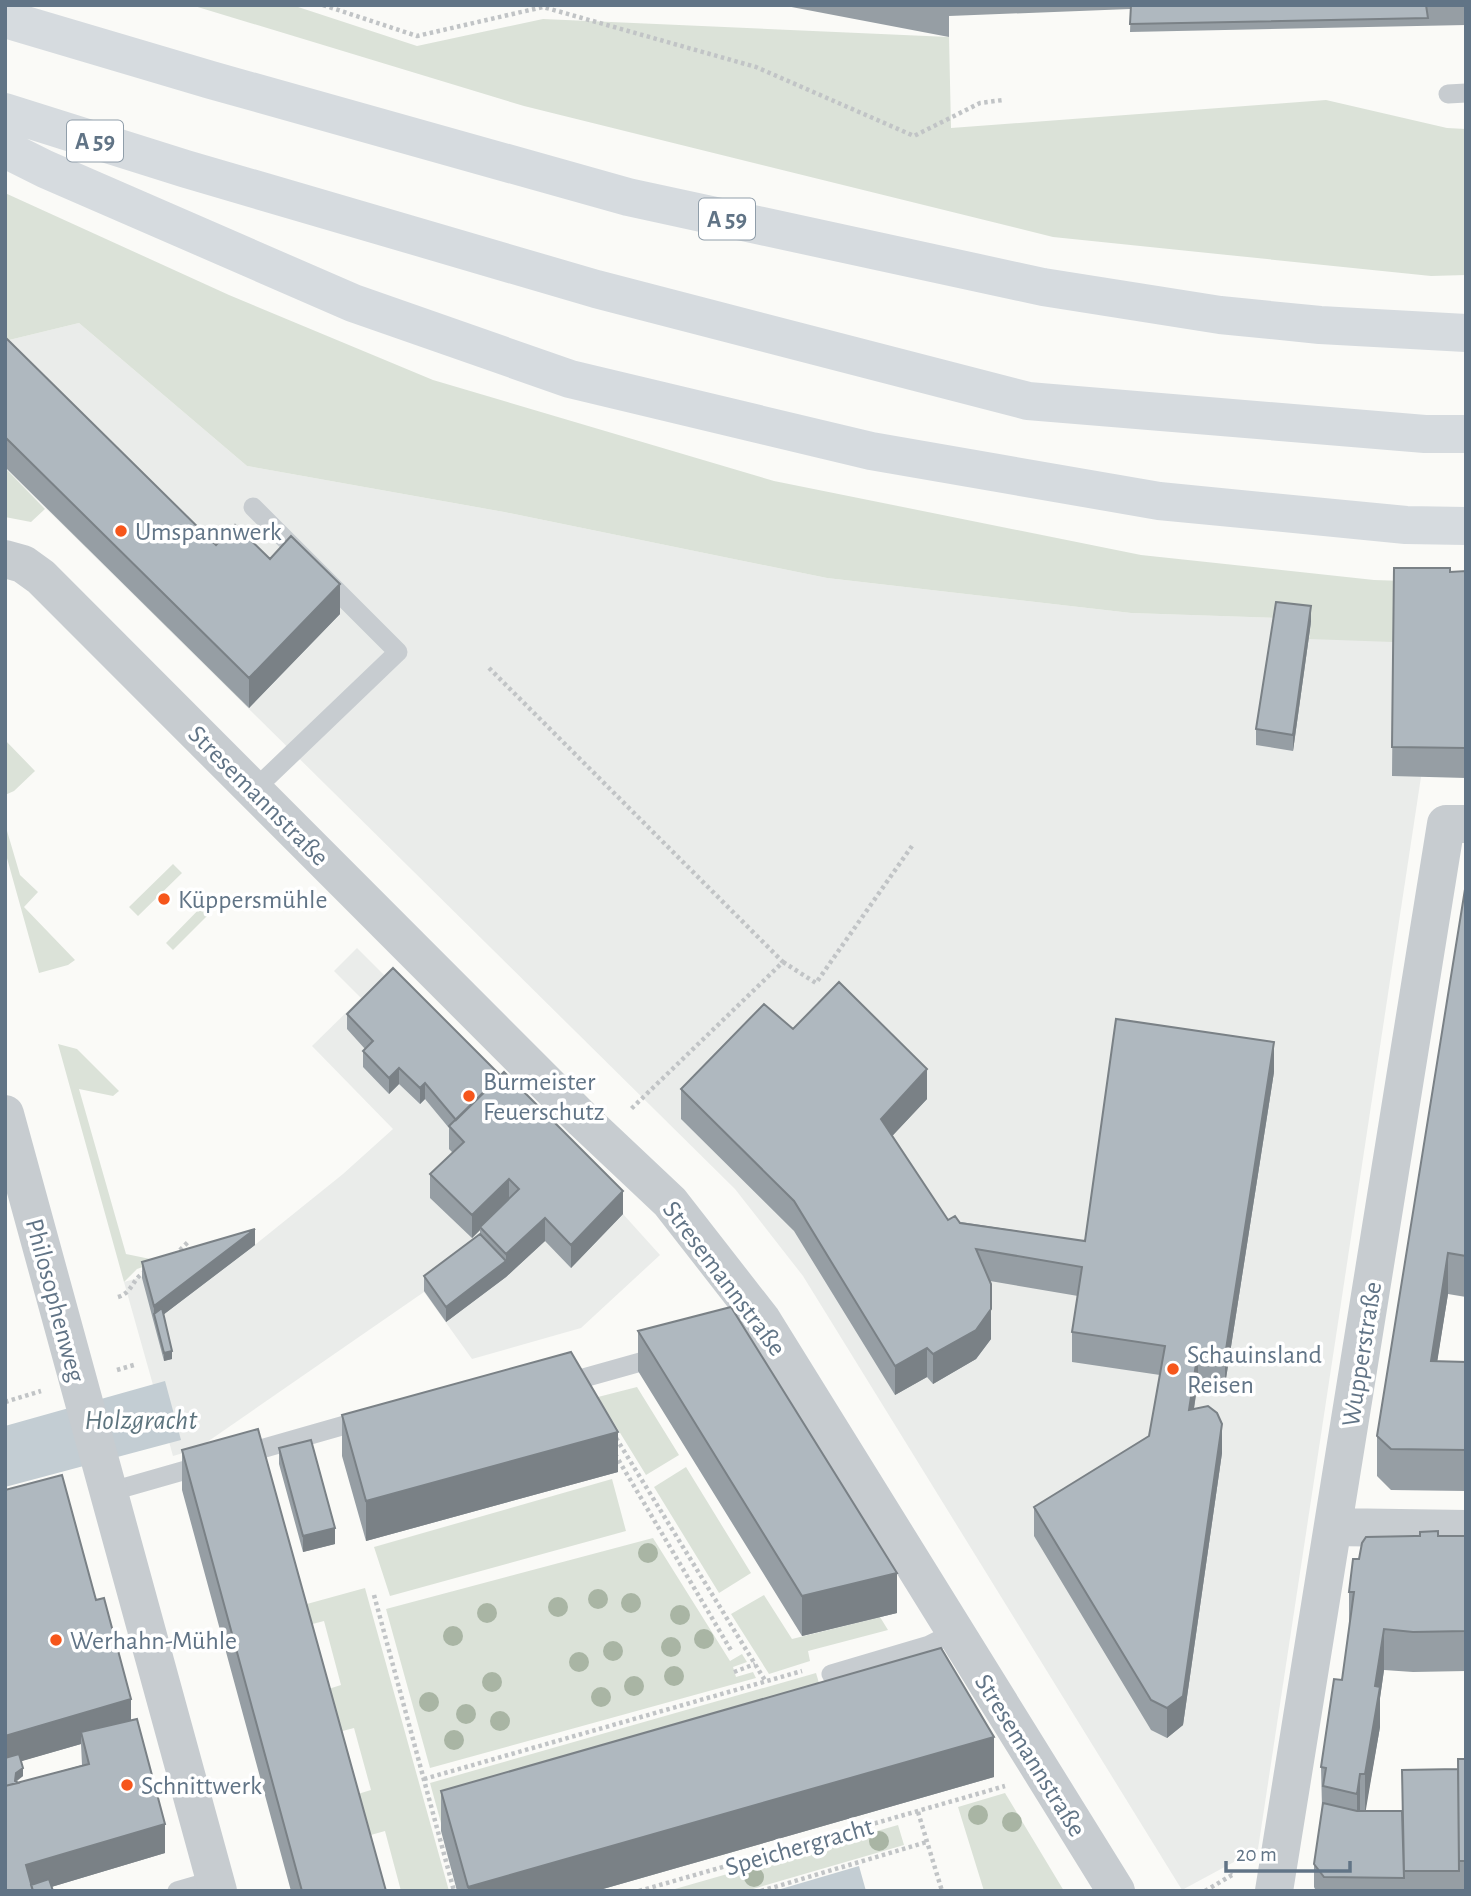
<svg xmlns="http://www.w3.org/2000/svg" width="1471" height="1896" font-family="'Alegreya Sans',sans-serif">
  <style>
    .built { fill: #eaecea }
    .green { fill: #dbe2d8 }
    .water { fill: #c3cdd3 }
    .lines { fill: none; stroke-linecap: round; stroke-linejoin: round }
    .path { stroke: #c1c4c6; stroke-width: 4.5; stroke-dasharray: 3.5 3.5; stroke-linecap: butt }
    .lane { stroke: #c7ccd0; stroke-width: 19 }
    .street { stroke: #c7ccd0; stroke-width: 38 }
    .highway { stroke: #d6dbdf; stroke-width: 38 }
    .tree { fill: #a9b5a4 }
    .wall { fill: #969ea4; fill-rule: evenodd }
    .shaded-wall { fill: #7a8186 }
    .building { fill: #afb8bf; stroke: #7a8186; stroke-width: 2 }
    .poi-dot { fill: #f6561b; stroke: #fff; stroke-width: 2.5 }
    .labels { text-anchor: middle; stroke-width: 7; stroke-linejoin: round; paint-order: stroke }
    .shield { fill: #fff; stroke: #909eaa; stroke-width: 2 }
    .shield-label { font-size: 24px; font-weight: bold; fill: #617486 }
    .poi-label { font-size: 26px; fill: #617486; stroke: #fff; text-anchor: start }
    .street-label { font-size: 26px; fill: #617486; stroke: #fff }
    .water-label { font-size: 28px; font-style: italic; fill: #5d747e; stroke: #fff }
  </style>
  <rect width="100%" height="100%" fill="#fafaf7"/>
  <path class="built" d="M 79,323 L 247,466 L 504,512 L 827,578 L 1131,613 L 1276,618 L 1311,622 L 1309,638 L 1393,641 L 1421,777 L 1258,1849 L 1182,1890 L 803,1276 L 735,1189 L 5,468 L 5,341 Z
    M 357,948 L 623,1214 L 660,1255 L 581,1328 L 472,1359 L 424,1292 L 197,1449 L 173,1456 L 124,1282 L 256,1244 L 343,1174 L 393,1129 L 312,1046 L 361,998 L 334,971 Z"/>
  <path class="green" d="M 191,5 L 292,5 L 417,46 L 543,19 L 949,37 L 951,128 L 1326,100 L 1447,128 L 1466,129 L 1466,275 L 1431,276 L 1053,237 L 524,106 Z
    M 5,193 L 229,295 L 433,380 L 774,481 L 1141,555 L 1374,580 L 1466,583 L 1393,642 L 1309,639 L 1311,622 L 1276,618 L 1131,613 L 827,578 L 504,512 L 247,466 L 79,323 L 5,341 Z
    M 5,468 L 45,509 L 31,522 L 5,517 Z
    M 5,740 L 35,771 L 14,791 L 5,795 Z
    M 5,824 L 20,875 L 38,892 L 24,907 L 75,960 L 68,965 L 39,973 L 5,851 Z
    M 173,864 L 182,873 L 138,916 L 129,907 Z
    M 208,900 L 216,907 L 173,950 L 166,943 Z
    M 58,1044 L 77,1049 L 119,1091 L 113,1096 L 79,1089 L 126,1254 L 160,1261 L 137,1269 L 124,1282 Z
    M 637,1387 L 679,1455 L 646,1475 L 598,1397 Z
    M 686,1467 L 751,1573 L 719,1593 L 654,1487 Z
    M 612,1479 L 626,1531 L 390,1596 L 374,1547 Z
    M 653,1538 L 730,1661 L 742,1654 L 747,1662 L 733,1667 L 736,1677 L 753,1672 L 756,1678 L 430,1768 L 386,1609 Z
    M 365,1588 L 449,1891 L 401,1891 L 385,1831 L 360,1838 L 348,1797 L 371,1790 L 354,1728 L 331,1734 L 319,1692 L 341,1685 L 324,1621 L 301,1627 L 296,1607 Z
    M 764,1595 L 792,1639 L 880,1617 L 888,1630 L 808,1651 L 810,1661 L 769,1674 L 731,1614 Z
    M 816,1673 L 822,1693 L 441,1823 L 430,1783 Z
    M 1005,1793 L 1064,1891 L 984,1891 L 958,1807 Z
    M 898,1825 L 904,1845 L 746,1891 L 668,1891 Z"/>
  <path class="water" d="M 165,1381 L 181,1440 L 5,1487 L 5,1426 Z
    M 859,1866 L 866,1891 L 774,1891 Z"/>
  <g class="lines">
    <path class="path" d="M 323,5 L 417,36 L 543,7 L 756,67 L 914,136 L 980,103 L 1003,100
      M 489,668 L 783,962 L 630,1110
      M 783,962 L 816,983 L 912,846
      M 175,1255 L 189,1241
      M 118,1297 C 134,1292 132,1277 147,1271
      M 117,1370 L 137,1364
      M 5,1402 L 41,1391
      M 616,1438 L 766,1682
      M 615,1454 L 732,1652
      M 374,1595 L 454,1891
      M 734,1672 L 755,1664
      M 424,1779 L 802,1671
      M 918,1812 L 942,1891
      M 639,1891 L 1005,1786
      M 761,1891 L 927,1842
      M 1205,1891 L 1232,1875 L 1235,1876"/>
    <path class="lane" d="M 1448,94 L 1466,93
      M 253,507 L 398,652 L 254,790
      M 573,1383 L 580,1379 L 662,1356
      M 240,1455 L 366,1419
      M 109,1492 L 207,1464
      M 831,1674 L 929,1645 L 955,1632
      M 177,1891 L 215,1880"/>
    <path class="street" d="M 5,559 L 23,564 L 41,577 L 583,1120 L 670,1202 L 762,1320 L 1116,1891
      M 5,1114 L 218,1891
      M 1333,1527 L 1466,1529
      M 1274,1891 L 1446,824 L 1466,824"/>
    <path class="highway" d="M 5,19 L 211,80 L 628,197 L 1043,287 L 1220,315 L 1320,325 L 1466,333
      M 5,112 L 186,169 L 596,289 L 1028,401 L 1425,434 L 1466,434
      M 5,149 L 45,169 L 353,303 L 570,379 L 871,451 L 1159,501 L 1406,525 L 1466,526"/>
  </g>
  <g class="tree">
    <circle cx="648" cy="1553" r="10"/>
    <circle cx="598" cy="1599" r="10"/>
    <circle cx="631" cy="1603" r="10"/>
    <circle cx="558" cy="1607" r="10"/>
    <circle cx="487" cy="1613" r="10"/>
    <circle cx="680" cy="1615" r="10"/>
    <circle cx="453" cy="1636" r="10"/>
    <circle cx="704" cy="1639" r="10"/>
    <circle cx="671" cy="1647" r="10"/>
    <circle cx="613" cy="1651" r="10"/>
    <circle cx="579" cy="1662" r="10"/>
    <circle cx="674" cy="1676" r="10"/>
    <circle cx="492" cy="1682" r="10"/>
    <circle cx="634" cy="1686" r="10"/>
    <circle cx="601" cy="1697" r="10"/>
    <circle cx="429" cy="1702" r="10"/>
    <circle cx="466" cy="1714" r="10"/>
    <circle cx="500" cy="1721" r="10"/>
    <circle cx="454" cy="1740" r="10"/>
    <circle cx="978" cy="1815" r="10"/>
    <circle cx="1012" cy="1822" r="10"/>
    <circle cx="879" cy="1841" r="10"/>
    <circle cx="754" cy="1877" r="10"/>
  </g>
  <path class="wall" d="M 781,5 L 1130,5 L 1130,9 L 949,16 L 949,37 Z
    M 1131,5 L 1466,5 L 1466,25 L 1130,32 Z
    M 5,340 L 216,545 L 270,559 L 340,614 L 249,708 L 5,467 Z
    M 1394,568 L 1450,572 L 1466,571 L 1466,778 L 1392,776 Z
    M 1311,622 L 1293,751 L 1256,745 L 1256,729 Z
    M 1466,883 L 1466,1297 L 1448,1294 L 1437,1361 L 1466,1361 L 1466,1491 L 1391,1490 L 1377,1476 L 1377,1436 Z
    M 347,1014 L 623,1214 L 571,1268 L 545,1241 L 506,1277 L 446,1322 L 424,1291 L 424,1276 L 480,1234 L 480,1230 L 472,1238 L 430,1198 L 430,1174 L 453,1153 L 449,1149 L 449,1128 L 425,1099 L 420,1104 L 399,1084 L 389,1094 L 363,1067 L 363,1051 L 365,1049 L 347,1029 Z
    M 793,1029 L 927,1099 L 892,1136 L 948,1220 L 1085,1241 L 1274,1072 L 1225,1385 L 1198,1381 L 1194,1409 L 1222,1453 L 1183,1725 L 1167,1738 L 1151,1730 L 1034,1536 L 1034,1507 L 1149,1436 L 1160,1375 L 1072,1362 L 1072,1332 L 1078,1296 L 990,1281 L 991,1339 L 976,1359 L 933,1384 L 927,1377 L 895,1395 L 794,1231 L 681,1119 L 681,1089 Z
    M 255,1245 L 163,1315 L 172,1359 L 164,1361 L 142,1278 L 142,1262 Z
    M 638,1331 L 897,1613 L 802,1636 L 638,1371 Z
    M 342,1415 L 618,1472 L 366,1541 L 342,1456 Z
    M 279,1448 L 335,1544 L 303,1552 L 279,1464 Z
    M 182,1450 L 386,1891 L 291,1891 L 182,1490 Z
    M 5,1490 L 131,1721 L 165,1853 L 51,1887 L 5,1891 ZM 81,1744 L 82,1765 L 18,1783 L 16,1782 L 23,1776 L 21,1761 Z
    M 1438,1536 L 1466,1536 L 1466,1671 L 1413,1672 L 1384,1670 L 1380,1698 L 1380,1727 L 1365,1811 L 1403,1841 L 1402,1770 L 1458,1769 L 1466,1759 L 1466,1891 L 1316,1891 L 1314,1887 L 1314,1864 L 1322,1808 L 1321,1767 L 1342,1680 L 1349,1630 L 1349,1592 Z
    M 994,1777 L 596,1891 L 457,1891 L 441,1831 L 441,1791 Z"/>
  <path class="shaded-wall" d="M 340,584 L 340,614 L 249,708 L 249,678 Z
    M 1311,606 L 1311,622 L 1293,751 L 1293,735 Z
    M 1274,1042 L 1274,1072 L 1225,1385 L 1225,1356 Z
    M 399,1068 L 399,1084 L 389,1094 L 389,1078 Z
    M 927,1069 L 927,1099 L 881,1148 L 881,1119 Z
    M 425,1083 L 425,1099 L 420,1104 L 420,1088 Z
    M 509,1179 L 509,1202 L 480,1227 L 480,1230 L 472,1238 L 472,1215 Z
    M 623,1191 L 623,1214 L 571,1268 L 571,1245 Z
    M 545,1218 L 545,1241 L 506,1277 L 506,1254 Z
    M 255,1229 L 255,1245 L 155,1321 L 154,1314 L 154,1306 Z
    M 1448,1253 L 1448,1294 L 1431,1401 L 1431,1361 Z
    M 506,1261 L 506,1277 L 446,1322 L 446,1307 Z
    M 991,1309 L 991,1339 L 976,1359 L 933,1384 L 933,1354 Z
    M 927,1348 L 927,1377 L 895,1395 L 895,1366 Z
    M 172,1351 L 172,1359 L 164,1361 L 164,1353 Z
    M 1198,1351 L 1198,1381 L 1189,1440 L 1189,1410 Z
    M 1222,1424 L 1222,1453 L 1183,1725 L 1167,1738 L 1167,1708 Z
    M 618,1432 L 618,1472 L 366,1541 L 366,1501 Z
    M 335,1528 L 335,1544 L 303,1552 L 303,1536 Z
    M 897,1573 L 897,1613 L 802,1636 L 802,1596 Z
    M 1384,1629 L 1384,1670 L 1380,1698 L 1380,1727 L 1365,1815 L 1365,1774 L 1375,1686 Z
    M 131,1699 L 131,1729 L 81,1732 L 81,1744 L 5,1766 L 5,1736 Z
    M 994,1737 L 994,1777 L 596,1891 L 468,1891 L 468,1887 Z
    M 23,1768 L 23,1776 L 16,1781 L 15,1789 L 16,1773 Z
    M 1360,1774 L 1360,1814 L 1357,1834 L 1357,1794 Z
    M 165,1824 L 165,1853 L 38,1891 L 27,1891 L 26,1865 Z"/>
  <path class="building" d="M 1131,5 L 1426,5 L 1428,18 L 1130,24 Z
    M 7,339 L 216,545 L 235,525 L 270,559 L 291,536 L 340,584 L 249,678 L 5,437 L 5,340 Z
    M 1394,568 L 1450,568 L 1450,572 L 1466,571 L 1466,748 L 1392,747 Z
    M 1276,602 L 1311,606 L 1293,735 L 1256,729 Z
    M 1466,883 L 1466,1256 L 1448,1253 L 1431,1361 L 1466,1362 L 1466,1450 L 1391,1449 L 1377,1436 Z
    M 393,968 L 501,1076 L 456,1120 L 425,1083 L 420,1088 L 399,1068 L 389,1078 L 363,1051 L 373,1041 L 347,1014 Z
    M 839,982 L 927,1069 L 881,1119 L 948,1220 L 955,1216 L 960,1223 L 1085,1241 L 1116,1019 L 1274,1042 L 1225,1356 L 1198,1351 L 1189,1410 L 1208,1406 L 1217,1413 L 1222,1424 L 1183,1696 L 1167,1708 L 1151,1700 L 1034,1507 L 1149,1436 L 1165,1346 L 1072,1332 L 1082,1267 L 976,1249 L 991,1284 L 991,1309 L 976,1330 L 933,1354 L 927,1348 L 895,1366 L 794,1201 L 681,1089 L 764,1004 L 793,1029 Z
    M 504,1072 L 623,1191 L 571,1245 L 545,1218 L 506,1254 L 480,1227 L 519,1189 L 509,1179 L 472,1215 L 430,1174 L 464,1142 L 449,1126 Z
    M 255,1229 L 154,1306 L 142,1262 Z
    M 480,1234 L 506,1261 L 446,1307 L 424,1276 Z
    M 731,1307 L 897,1573 L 802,1596 L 638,1331 Z
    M 162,1308 L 172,1351 L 164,1353 L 154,1314 Z
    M 571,1352 L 618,1432 L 366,1501 L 342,1415 Z
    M 258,1429 L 386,1891 L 302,1891 L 182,1450 Z
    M 311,1440 L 335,1528 L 303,1536 L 279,1448 Z
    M 62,1475 L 96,1600 L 104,1598 L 131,1699 L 5,1736 L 5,1490 Z
    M 1438,1531 L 1438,1536 L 1466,1536 L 1466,1631 L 1413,1632 L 1384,1629 L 1375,1686 L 1380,1687 L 1365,1774 L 1360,1774 L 1357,1794 L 1323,1786 L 1326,1768 L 1321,1767 L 1334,1679 L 1342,1680 L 1354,1592 L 1349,1592 L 1353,1559 L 1359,1559 L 1362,1543 L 1366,1537 L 1415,1536 L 1420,1536 L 1420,1532 Z
    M 941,1648 L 994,1737 L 468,1887 L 441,1791 Z
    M 137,1719 L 165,1824 L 26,1865 L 33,1891 L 5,1891 L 5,1786 L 89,1764 L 81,1732 Z
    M 19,1754 L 23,1768 L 16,1773 L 15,1781 L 18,1783 L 5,1786 L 5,1758 Z
    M 1458,1759 L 1466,1759 L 1466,1861 L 1459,1861 Z
    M 1458,1769 L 1459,1871 L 1404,1871 L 1402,1770 Z
    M 1323,1803 L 1357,1811 L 1402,1811 L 1404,1878 L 1324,1877 L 1314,1864 Z
    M 49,1879 L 53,1891 L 33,1891 L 31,1885 Z"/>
  <g class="poi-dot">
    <circle cx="121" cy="531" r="7"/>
    <circle cx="164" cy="899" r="7"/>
    <circle cx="469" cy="1096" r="7"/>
    <circle cx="1173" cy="1369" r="7"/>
    <circle cx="56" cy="1640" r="7"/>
    <circle cx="127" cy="1785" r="7"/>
  </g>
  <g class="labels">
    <g class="shield">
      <rect x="67" y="120.5" width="56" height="41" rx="5"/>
      <rect x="699" y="198.5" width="56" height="41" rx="5"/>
    </g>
    <g class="shield-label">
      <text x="95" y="149">A 59</text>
      <text x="727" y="227">A 59</text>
    </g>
    <g class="poi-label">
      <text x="135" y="540">Umspannwerk</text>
      <text x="178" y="908">Küppersmühle</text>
      <text x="483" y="1090">Burmeister<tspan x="483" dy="30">Feuerschutz</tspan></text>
      <text x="1187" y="1363">Schauinsland<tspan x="1187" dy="30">Reisen</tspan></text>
      <text x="70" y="1649">Werhahn-Mühle</text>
      <text x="141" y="1794">Schnittwerk</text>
    </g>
    <g class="street-label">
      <text transform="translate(259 795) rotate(45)" y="9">Stresemannstraße</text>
      <text transform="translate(725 1278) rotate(53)" y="9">Stresemannstraße</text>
      <text transform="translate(56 1300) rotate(75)" y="9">Philosophenweg</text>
      <text transform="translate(1361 1354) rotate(-81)" y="9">Wupperstraße</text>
      <text transform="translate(1031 1755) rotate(58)" y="9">Stresemannstraße</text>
      <text transform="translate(799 1846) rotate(-16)" y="9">Speichergracht</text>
    </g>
    <g class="water-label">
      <text x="141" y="1429">Holzgracht</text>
    </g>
  </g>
  <rect width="1471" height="1896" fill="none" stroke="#617486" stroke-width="14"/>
  <path d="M1226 1861v10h124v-10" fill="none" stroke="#617486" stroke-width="3.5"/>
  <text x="1236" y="1861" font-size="21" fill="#617486" stroke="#ffffff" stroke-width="5" paint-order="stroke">20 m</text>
</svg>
